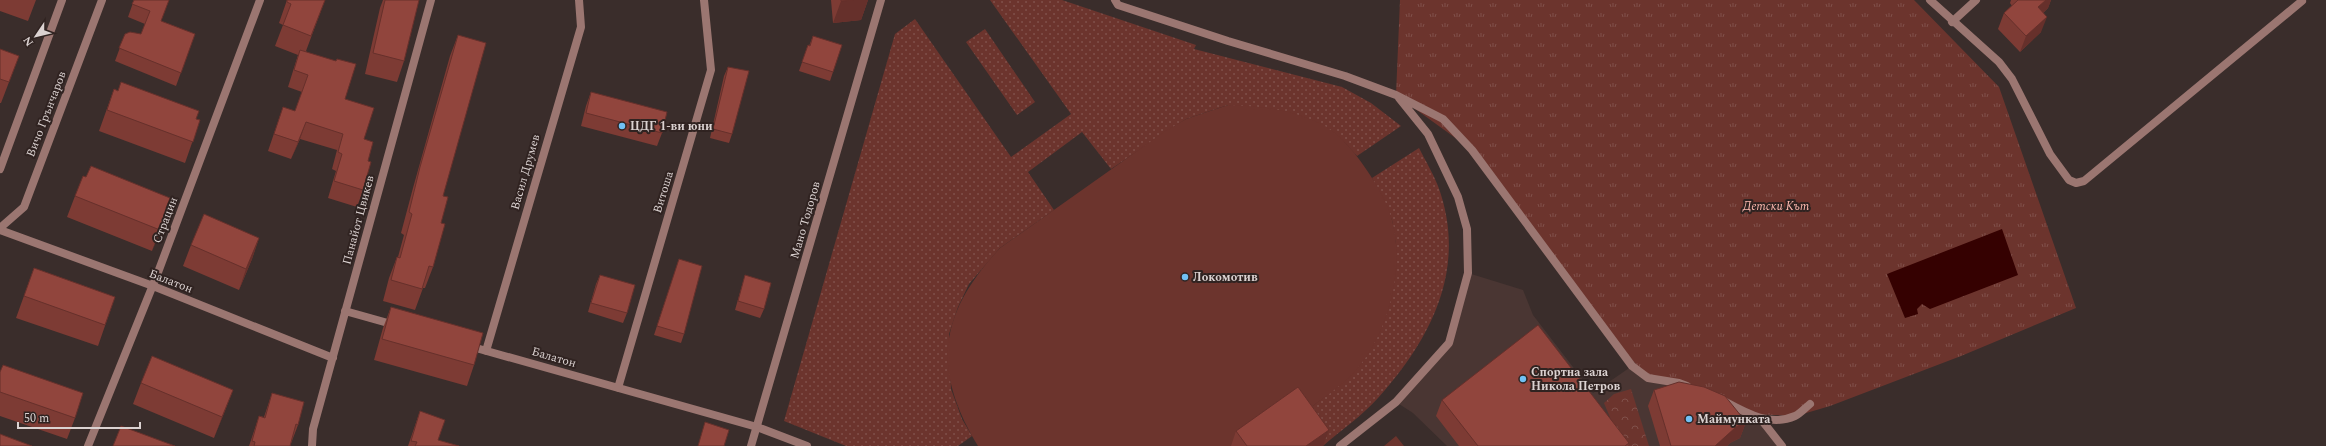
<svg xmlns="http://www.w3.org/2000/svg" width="2326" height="446" font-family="Spectral,serif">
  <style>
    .built { fill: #4a3633 }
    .grass { fill: url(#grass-dots) }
    .forest { fill: url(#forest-crowns) }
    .park { fill: url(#park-tufts) }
    .garden { fill: #6c342d }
    .water { fill: #350101 }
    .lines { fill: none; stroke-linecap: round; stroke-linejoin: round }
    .minor { stroke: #9b7671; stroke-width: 8 }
    .tertiary { stroke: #9b7671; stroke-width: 8 }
    .wall { fill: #7d3b34 }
    .shaded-wall { fill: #66302b }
    .building { fill: #91453d; stroke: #66302b }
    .poi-dot { fill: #71c1f5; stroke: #302321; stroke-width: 1.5 }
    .labels { text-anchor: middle; stroke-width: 4; stroke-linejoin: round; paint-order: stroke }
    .street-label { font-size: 12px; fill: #dbd2d1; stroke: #302321 }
    .poi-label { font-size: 12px; font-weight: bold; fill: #dbd2d1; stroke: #302321; text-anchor: start }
    .park-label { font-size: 12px; font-style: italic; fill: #fdb9af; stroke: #302321 }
  </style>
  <defs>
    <pattern id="grass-dots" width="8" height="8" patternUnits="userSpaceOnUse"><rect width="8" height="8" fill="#6c342d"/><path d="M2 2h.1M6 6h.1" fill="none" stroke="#80504a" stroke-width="1.8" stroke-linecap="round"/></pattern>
    <pattern id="forest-crowns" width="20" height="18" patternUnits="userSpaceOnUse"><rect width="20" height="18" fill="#6c342d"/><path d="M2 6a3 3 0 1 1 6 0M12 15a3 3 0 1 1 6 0" fill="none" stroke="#80504a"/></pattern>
    <pattern id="park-tufts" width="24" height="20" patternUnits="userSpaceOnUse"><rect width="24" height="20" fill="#6c342d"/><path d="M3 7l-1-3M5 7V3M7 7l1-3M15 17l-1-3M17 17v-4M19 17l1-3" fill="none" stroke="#80504a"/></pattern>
  </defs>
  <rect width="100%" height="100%" fill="#3a2d2b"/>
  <path class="built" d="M 1468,273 L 1523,290 L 1533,315 L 1593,393 L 1632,366 L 1760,418 L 1782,446 L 1447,446 L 1413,413 L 1396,402 L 1449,343 Z"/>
  <path class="grass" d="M 990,0 L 1062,0 L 1196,45 L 1194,49 L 1342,87 L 1371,103 L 1401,126 L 1357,156 L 1344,142 L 1228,105 L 1186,119 L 1111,169 L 1082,132 L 1028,172 L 1054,210 L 1000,248 L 969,284 L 958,307 L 949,334 L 951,389 L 962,419 L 972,436 L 958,446 L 846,446 L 784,421 L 895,34 L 915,19 L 1011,157 L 1071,114 Z
    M 985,29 L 1035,102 L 1017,115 L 966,42 Z
    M 1419,148 C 1425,160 1433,173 1438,186 C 1468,267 1432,338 1378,398 C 1362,416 1341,430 1323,446 L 1301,415 L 1328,394 L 1396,245 L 1392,220 L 1372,178 Z"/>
  <path class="forest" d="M 1631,389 L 1649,446 L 1622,446 L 1604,403 L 1614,394 Z"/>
  <path class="park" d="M 1400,0 L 1914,0 L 1999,87 L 2076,308 L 1961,356 L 1830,406 L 1796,416 L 1747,414 L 1648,378 L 1592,314 L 1472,150 L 1396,95 Z"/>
  <path class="garden" d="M 1228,105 C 1259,106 1290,109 1319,123 C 1338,132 1355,152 1366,169 C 1377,185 1387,202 1392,220 C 1405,268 1389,331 1357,369 C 1342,386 1319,401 1301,415 L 1323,446 L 978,446 C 931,368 939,314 1000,248 L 1164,132 L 1186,119 Z
    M 1396,436 L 1404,446 L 1384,446 Z"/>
  <path class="water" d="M 2002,229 L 2018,275 L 1930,309 L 1922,304 L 1917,309 L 1918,314 L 1905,318 L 1887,274 Z"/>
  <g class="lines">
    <path class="minor" d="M 1115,0 L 1118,5 L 1228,41 L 1345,76 L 1396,95 L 1443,119 L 1472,150 L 1632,366 L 1648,378 L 1679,383 L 1687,386
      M 1930,0 L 1999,62 L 2012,79 L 2050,154 L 2069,180 L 2076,183 L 2084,181 L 2302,1
      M 1952,22 L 1976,0
      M 0,230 L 153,286 L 333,358
      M 345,311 L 395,325
      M 469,346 L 757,427 L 807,446
      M 486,351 L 581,27 L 579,0
      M 618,388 L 711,70 L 704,0
      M 1724,401 C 1746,413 1770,427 1795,416 C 1800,414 1805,408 1810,404
      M 1760,418 L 1782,446
      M 88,446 L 157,275 L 260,0
      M 312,446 L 313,429 L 431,0
      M 1340,446 L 1396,402 L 1449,343 L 1468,273 L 1467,229 L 1458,197 L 1428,134 L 1399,98"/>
    <path class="tertiary" d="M 0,169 L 62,0
      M 0,228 L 24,207 L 102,0
      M 751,446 L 881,0"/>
  </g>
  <path class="wall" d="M 0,0 L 36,0 L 28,21 L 0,11 Z
    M 134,0 L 169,0 L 161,21 L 195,34 L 176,86 L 115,61 L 125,34 L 141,34 L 145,24 L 128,17 Z
    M 287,0 L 325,0 L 306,51 L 345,99 L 364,139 L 368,161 L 363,190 L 357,207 L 328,198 L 336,171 L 332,169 L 337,150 L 300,139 L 291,159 L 268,151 L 283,107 L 295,111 L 302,92 L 288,87 L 298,55 L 275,46 L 283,25 L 279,23 Z
    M 383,0 L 419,0 L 404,61 L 397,82 L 365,74 L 380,8 Z
    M 831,0 L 868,0 L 861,20 L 833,23 Z
    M 2011,0 L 2051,0 L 2048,8 L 2043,13 L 2041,32 L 2020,52 L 1998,29 L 2004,13 L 2012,6 L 2010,3 Z
    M 458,35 L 441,223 L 433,267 L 425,288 L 423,288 L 415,310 L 383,301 L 389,278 L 397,257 L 398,257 L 404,235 L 401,233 L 413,188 L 450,56 Z
    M 813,36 L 833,72 L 830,81 L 799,71 L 808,45 L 809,46 Z
    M 0,49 L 19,56 L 1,103 L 0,103 Z
    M 728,67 L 732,134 L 729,143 L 710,138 L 724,76 Z
    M 114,89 L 200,120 L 185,163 L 99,131 Z
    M 591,92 L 662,133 L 657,146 L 581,126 L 586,106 Z
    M 75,196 L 166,208 L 168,209 L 152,251 L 67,217 Z
    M 259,238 L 252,259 L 239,290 L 183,266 L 191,245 Z
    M 679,259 L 684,334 L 681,343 L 654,335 Z
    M 34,268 L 115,297 L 98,346 L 16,318 Z
    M 600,275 L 627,313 L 623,323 L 588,312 L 596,284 Z
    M 745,275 L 764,309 L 760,318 L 735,310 Z
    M 391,307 L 474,365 L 467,386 L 374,360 L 383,328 Z
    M 0,372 L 75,418 L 67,439 L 0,416 Z
    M 141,383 L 233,390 L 214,438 L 133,404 Z
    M 1654,390 L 1746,422 L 1740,438 L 1730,443 L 1727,446 L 1660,446 L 1648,406 Z
    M 272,393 L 298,425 L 290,446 L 249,446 L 259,416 L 264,417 Z
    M 1442,400 L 1629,443 L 1628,446 L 1459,446 L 1436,416 Z
    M 420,411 L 438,440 L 459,446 L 408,446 Z
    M 1236,431 L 1323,446 L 1231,446 Z"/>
  <path class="shaded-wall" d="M 854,0 L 868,0 L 861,20 L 833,23 L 841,1 Z
    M 2046,0 L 2051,0 L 2048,8 L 2032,23 L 2038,7 Z
    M 2047,17 L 2041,32 L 2020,52 L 2026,36 Z
    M 306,122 L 300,139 L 291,159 L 298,142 Z
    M 168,209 L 161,231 L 152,251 Z
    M 259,238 L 252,259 L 239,290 L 246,269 Z
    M 233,390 L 225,411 L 214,438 L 222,417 Z
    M 1746,422 L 1740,438 L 1730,443 L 1727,446 L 1715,446 L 1736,427 Z
    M 1329,430 L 1323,446 L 1306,446 Z"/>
  <path class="building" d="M 134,0 L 169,0 L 161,21 L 195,34 L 181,73 L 119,48 L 125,34 L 130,32 L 141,34 L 150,11 L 132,4 Z
    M 287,0 L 325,0 L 311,36 L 283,25 L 291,4 L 287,2 Z
    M 385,0 L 419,0 L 404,61 L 373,53 Z
    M 841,0 L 854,0 L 841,1 Z
    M 2018,0 L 2046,0 L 2038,7 L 2047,17 L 2026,36 L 2004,13 Z
    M 458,35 L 486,43 L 443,196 L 448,197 L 441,223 L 445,224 L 433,267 L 429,266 L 422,289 L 391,280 L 397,257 L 400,258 L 412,214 L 409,212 L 420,167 Z
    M 813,36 L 842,45 L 833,72 L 802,62 L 808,45 L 810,46 Z
    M 0,49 L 19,56 L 9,82 L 0,79 Z
    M 300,50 L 336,61 L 337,59 L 356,64 L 345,99 L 374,108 L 364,139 L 373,142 L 368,161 L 371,162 L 363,190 L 334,181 L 342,154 L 338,152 L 343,134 L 306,122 L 298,142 L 274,134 L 283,107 L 295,111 L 308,75 L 294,70 Z
    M 728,67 L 749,71 L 732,134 L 713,129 Z
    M 121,82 L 199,111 L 196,119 L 200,120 L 193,142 L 107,110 L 114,89 L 118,91 Z
    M 591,92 L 667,112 L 662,133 L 586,113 Z
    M 91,166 L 170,198 L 166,208 L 168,209 L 160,230 L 75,196 L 83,176 L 86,177 Z
    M 204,214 L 259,238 L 246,269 L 191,245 Z
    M 679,259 L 702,266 L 684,334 L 657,326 Z
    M 34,268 L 115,297 L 105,325 L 24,296 Z
    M 600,275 L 635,285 L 627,313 L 591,303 Z
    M 745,275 L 771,283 L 764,309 L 738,301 Z
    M 391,307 L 483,333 L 474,365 L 382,339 Z
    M 1538,325 L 1629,443 L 1625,446 L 1478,446 L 1442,400 Z
    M 152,356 L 233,390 L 222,417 L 141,383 Z
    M 3,365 L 83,393 L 75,418 L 0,392 L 0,372 Z
    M 1679,382 L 1704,387 L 1725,396 L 1746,422 L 1736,427 L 1715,446 L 1671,446 L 1654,390 Z
    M 1298,387 L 1329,430 L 1306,446 L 1247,446 L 1236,431 Z
    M 272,393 L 304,402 L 298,425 L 296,424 L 290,446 L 254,446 L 255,442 L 252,441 L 259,416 L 265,418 Z
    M 420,411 L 445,420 L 438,440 L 459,446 L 415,446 L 417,442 L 411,441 Z
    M 705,422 L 729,430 L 724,446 L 698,446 Z
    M 121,426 L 175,446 L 113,446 Z
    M 0,434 L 32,446 L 0,446 Z"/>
  <g class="poi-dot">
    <circle cx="622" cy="126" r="4"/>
    <circle cx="1185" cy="277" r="4"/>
    <circle cx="1523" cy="379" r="4"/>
    <circle cx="1689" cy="419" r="4"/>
  </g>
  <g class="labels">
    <g class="street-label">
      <text transform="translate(46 114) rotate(-69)" y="4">Вичо Грънчаров</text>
      <text transform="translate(525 172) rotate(-74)" y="4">Васил Друмев</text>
      <text transform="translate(663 192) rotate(-73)" y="4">Витоша</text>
      <text transform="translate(165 220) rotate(-69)" y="4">Страцин</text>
      <text transform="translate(358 220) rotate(-75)" y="4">Панайот Цвикев</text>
      <text transform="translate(805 220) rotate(-74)" y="4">Мано Тодоров</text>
      <text transform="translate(171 281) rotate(21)" y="4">Балатон</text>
      <text transform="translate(554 357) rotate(16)" y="4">Балатон</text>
    </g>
    <g class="poi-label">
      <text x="630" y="130">ЦДГ 1-ви юни</text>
      <text x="1193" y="281">Локомотив</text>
      <text x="1531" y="376">Спортна зала<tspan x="1531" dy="14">Никола Петров</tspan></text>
      <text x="1697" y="423">Маймунката</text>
    </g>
    <g class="park-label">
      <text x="1776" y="210">Детски Кът</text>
    </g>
  </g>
  <g transform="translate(36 36) rotate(235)" stroke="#302321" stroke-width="3" paint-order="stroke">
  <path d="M0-3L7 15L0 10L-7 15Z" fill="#dbd2d1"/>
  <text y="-6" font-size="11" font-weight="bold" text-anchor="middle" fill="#dbd2d1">N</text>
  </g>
  <path d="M18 422v6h122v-6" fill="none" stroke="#dbd2d1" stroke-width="2"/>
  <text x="24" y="422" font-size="12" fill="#dbd2d1" stroke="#302321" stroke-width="3" paint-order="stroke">50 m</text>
</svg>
